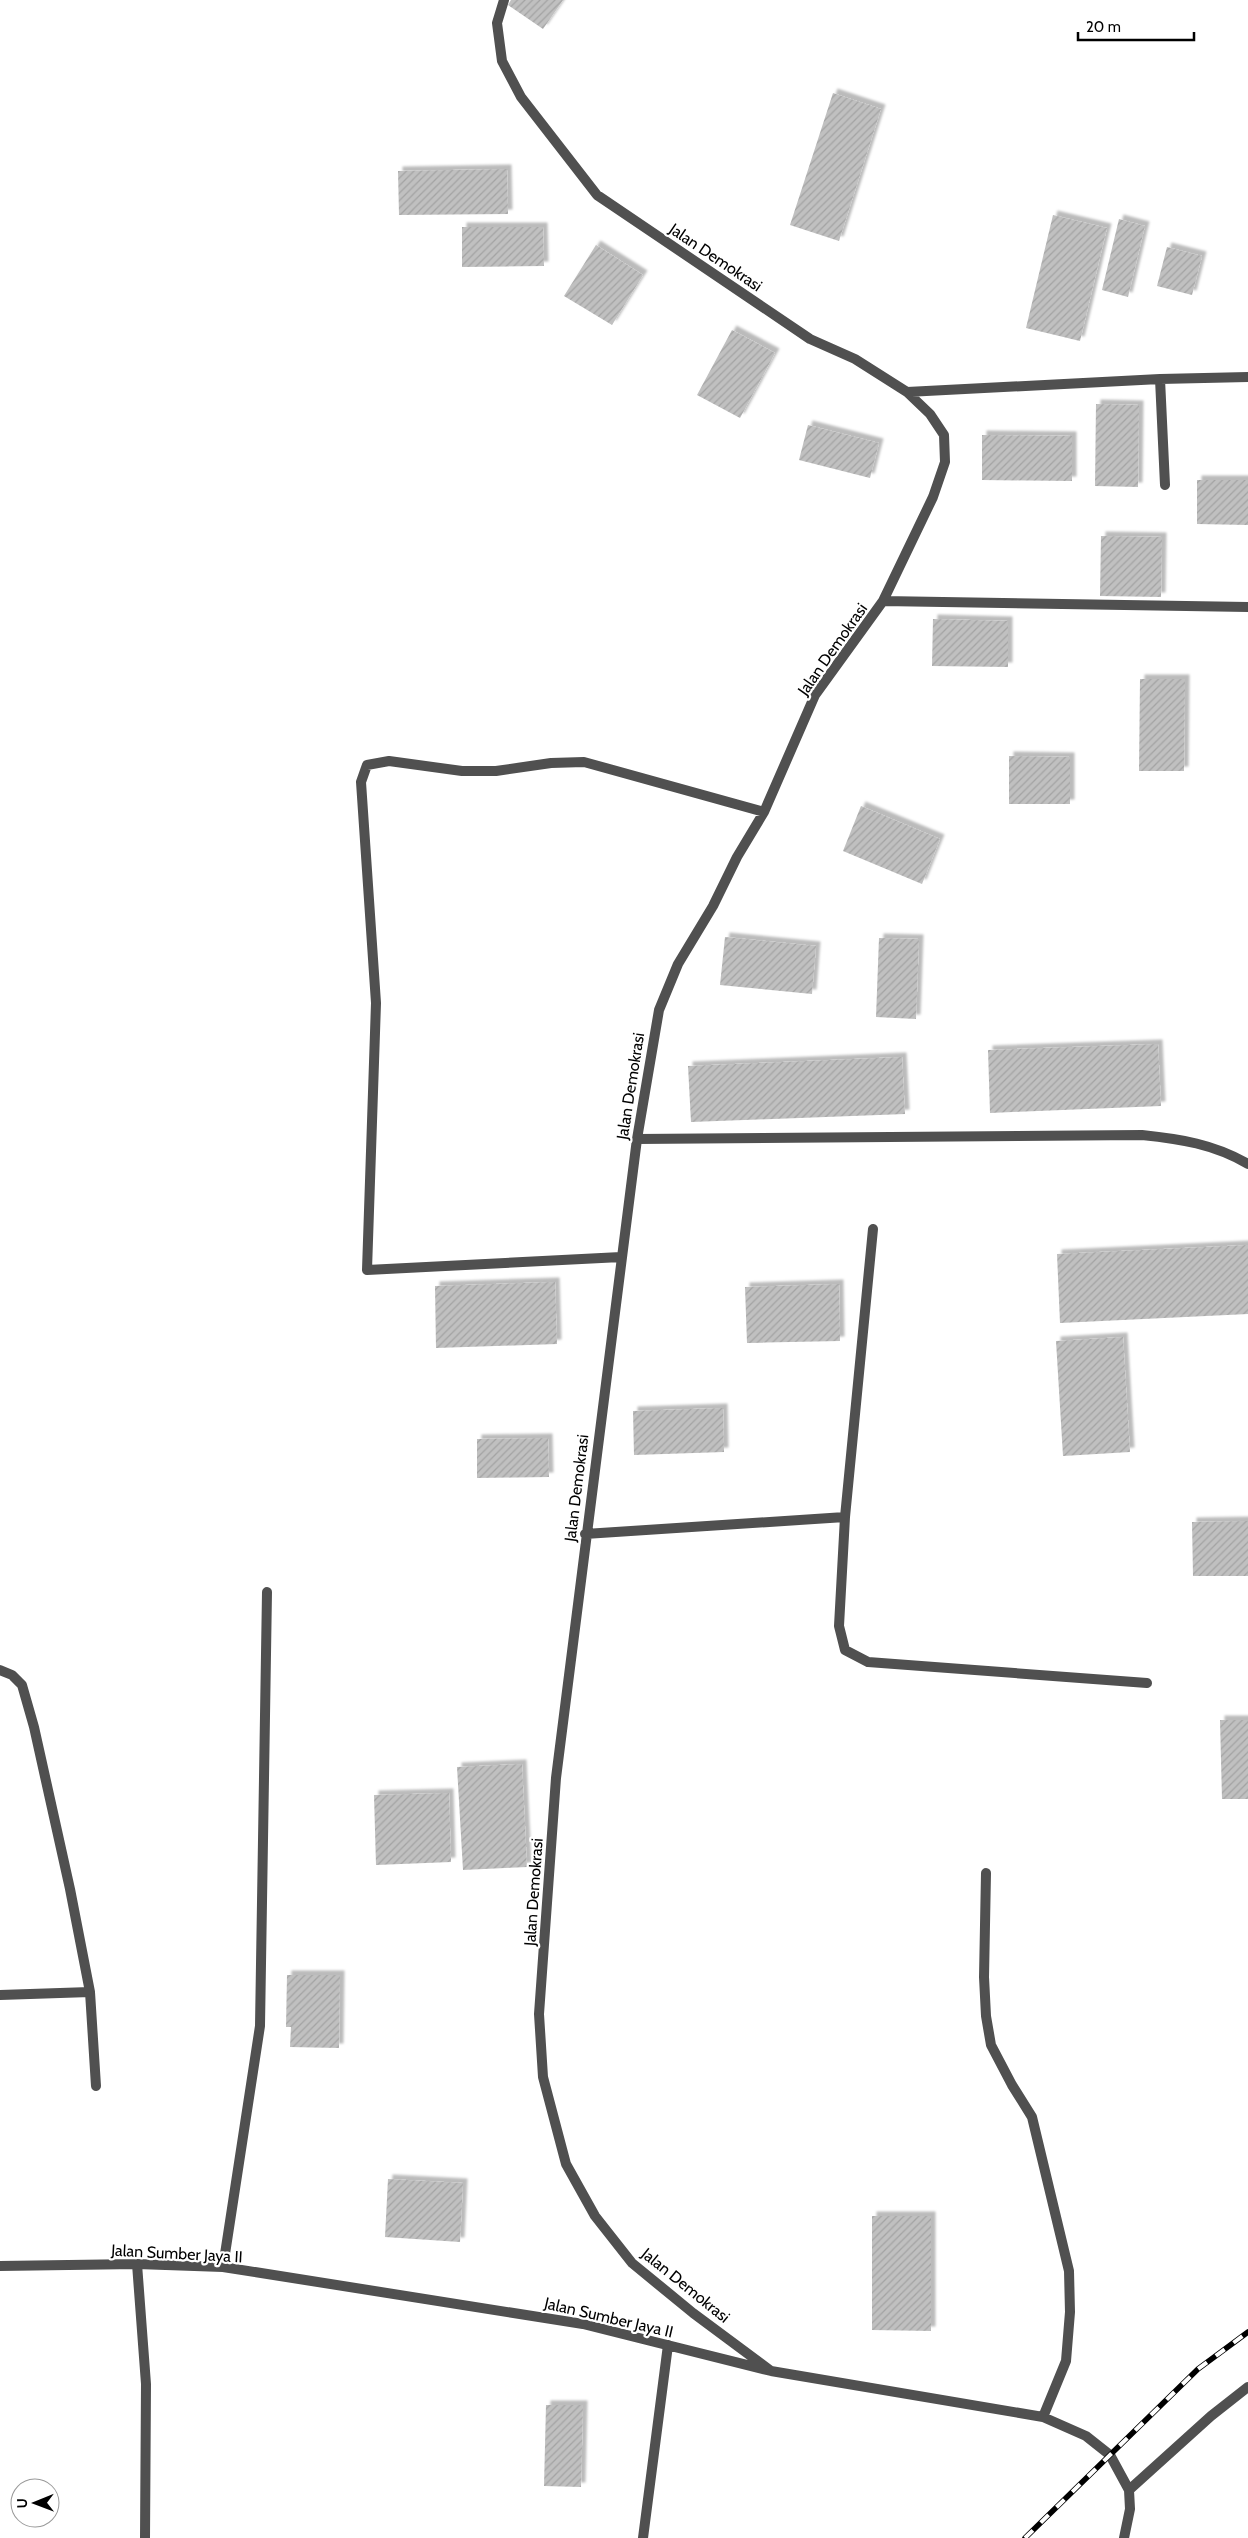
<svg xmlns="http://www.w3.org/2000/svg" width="1248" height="2538" font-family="Cabin,sans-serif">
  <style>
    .building { fill: url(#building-hatch); filter: url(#shadow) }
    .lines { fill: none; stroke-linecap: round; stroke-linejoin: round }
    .street { stroke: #505050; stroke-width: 10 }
    .rail-casing { stroke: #000; stroke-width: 5.5 }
    .rail { stroke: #fff; stroke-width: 4; stroke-dasharray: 11; stroke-linecap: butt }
    .labels { text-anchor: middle; stroke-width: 4.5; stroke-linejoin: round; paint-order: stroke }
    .street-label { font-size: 16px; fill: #000; stroke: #fff }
  </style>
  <defs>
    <pattern id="building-hatch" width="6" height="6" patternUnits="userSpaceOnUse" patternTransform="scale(1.25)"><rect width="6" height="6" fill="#c0c0c0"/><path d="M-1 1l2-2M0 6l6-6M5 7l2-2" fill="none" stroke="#a3a3a3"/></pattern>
    <filter id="shadow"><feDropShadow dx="4.5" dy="-4.5" stdDeviation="1" flood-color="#0004"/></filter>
  </defs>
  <rect width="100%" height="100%" fill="#fff"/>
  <path class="building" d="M 511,0 L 563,0 L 543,29 L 508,5 Z
    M 833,93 L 881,109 L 839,241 L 790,225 Z
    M 507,169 L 508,214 L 399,215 L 398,171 Z
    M 1053,215 L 1107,228 L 1080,341 L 1026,328 Z
    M 1119,219 L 1145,226 L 1128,297 L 1102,290 Z
    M 462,227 L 543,227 L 544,266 L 462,267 Z
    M 596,245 L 643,275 L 612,325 L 564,296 Z
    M 1167,247 L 1202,256 L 1192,295 L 1157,286 Z
    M 732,330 L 775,353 L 740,418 L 697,395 Z
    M 1096,404 L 1139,405 L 1138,487 L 1095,486 Z
    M 808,425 L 879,443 L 870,478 L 799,460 Z
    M 982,435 L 1072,436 L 1072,481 L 982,480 Z
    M 1197,480 L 1248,480 L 1248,525 L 1197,524 Z
    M 1101,536 L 1162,537 L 1161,597 L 1100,596 Z
    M 933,619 L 1008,621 L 1008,667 L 932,666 Z
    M 1140,679 L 1185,679 L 1184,771 L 1139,771 Z
    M 1009,756 L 1070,757 L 1070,804 L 1009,804 Z
    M 861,806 L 940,839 L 922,884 L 843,851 Z
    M 725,937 L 816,946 L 812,994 L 720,985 Z
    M 879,938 L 919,939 L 916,1019 L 876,1017 Z
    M 1158,1044 L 1161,1106 L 990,1113 L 988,1050 Z
    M 902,1057 L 905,1114 L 691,1122 L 688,1066 Z
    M 1248,1245 L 1248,1314 L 1060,1323 L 1057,1254 Z
    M 555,1282 L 557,1344 L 436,1348 L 435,1286 Z
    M 839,1284 L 840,1341 L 747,1343 L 745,1287 Z
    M 1123,1337 L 1130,1452 L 1063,1456 L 1056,1341 Z
    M 723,1408 L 724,1452 L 634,1455 L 633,1411 Z
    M 548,1438 L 549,1477 L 477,1478 L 477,1439 Z
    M 1248,1521 L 1248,1576 L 1193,1576 L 1192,1522 Z
    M 1220,1720 L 1248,1720 L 1248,1799 L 1222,1799 Z
    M 522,1764 L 527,1867 L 463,1870 L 457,1767 Z
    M 449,1793 L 451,1862 L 376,1865 L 374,1795 Z
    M 287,1975 L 340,1975 L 339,2048 L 290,2047 L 291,2027 L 286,2027 Z
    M 388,2179 L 463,2183 L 460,2242 L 385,2237 Z
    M 872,2216 L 931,2216 L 931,2331 L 872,2330 Z
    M 546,2405 L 583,2405 L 581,2487 L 544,2486 Z"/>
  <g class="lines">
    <path class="street" d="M 504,0 L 497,23 L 502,61 L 521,97 L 597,195 L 810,339 L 855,359 L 907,392 L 930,414 L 944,435 L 945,462 L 933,497 L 883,601 L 815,695 L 764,812 L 737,857 L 713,906 L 678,964 L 659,1010 L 637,1139 L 556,1778 L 539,2014 L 543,2077 L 566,2164 L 595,2216 L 632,2263 L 693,2313 L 771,2371
      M 1160,379 L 1248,377
      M 907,392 L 1160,379 L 1165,485
      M 883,601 L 1248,607
      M 637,1139 L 1142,1135 C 1180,1139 1214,1144 1248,1164
      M 873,1229 L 845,1517 L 839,1626 L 845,1650 L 868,1662 L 1147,1683
      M 621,1257 L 367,1270 L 376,1003 L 361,782 L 367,765 L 389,761 L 462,771 L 496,771 L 551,763 L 584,762 L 764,812
      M 585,1534 L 845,1517
      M 0,1670 L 12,1675 L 22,1685 L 34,1727 L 70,1889 L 90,1992 L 96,2086
      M 986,1873 L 984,1977 L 986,2016 L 991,2045 L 1012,2085 L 1032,2117 L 1069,2271 L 1070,2312 L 1066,2361 L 1043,2417
      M 0,1995 L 90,1992
      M 137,2264 L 146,2384 L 145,2538
      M 0,2266 L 137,2264 L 223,2267 L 583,2324 L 771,2371 L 1043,2417 L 1086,2436 L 1110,2455 L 1129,2490 L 1130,2509 L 1124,2538
      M 223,2267 L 260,2026 L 267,1592
      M 1129,2490 L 1211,2416 L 1248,2387
      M 643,2538 L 668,2345"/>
    <defs>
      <path id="rail" d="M 1025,2538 L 1198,2369 L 1248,2332"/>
    </defs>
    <use href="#rail" class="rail-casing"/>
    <use href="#rail" class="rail"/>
  </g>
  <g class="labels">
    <g class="street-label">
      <text transform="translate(716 257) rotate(34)" y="6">Jalan Demokrasi</text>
      <text transform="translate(832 649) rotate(-55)" y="6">Jalan Demokrasi</text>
      <text transform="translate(630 1086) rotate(-81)" y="6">Jalan Demokrasi</text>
      <text transform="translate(576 1488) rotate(-83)" y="6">Jalan Demokrasi</text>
      <text transform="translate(533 1892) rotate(-86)" y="6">Jalan Demokrasi</text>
      <text transform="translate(177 2253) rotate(3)" y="6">Jalan Sumber Jaya II</text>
      <text transform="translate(686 2285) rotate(39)" y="6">Jalan Demokrasi</text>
      <text transform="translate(609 2317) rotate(13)" y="6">Jalan Sumber Jaya II</text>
    </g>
  </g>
  <g transform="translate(35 2503) rotate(269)"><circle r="24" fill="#ffffff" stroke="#999999"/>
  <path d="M0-4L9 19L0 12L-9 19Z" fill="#000000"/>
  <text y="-8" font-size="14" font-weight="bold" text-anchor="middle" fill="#000000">U</text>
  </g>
  <path d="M1078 32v8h116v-8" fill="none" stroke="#000000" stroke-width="2.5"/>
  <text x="1086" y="32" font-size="15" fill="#000000" stroke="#ffffff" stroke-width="4" paint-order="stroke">20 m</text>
</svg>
